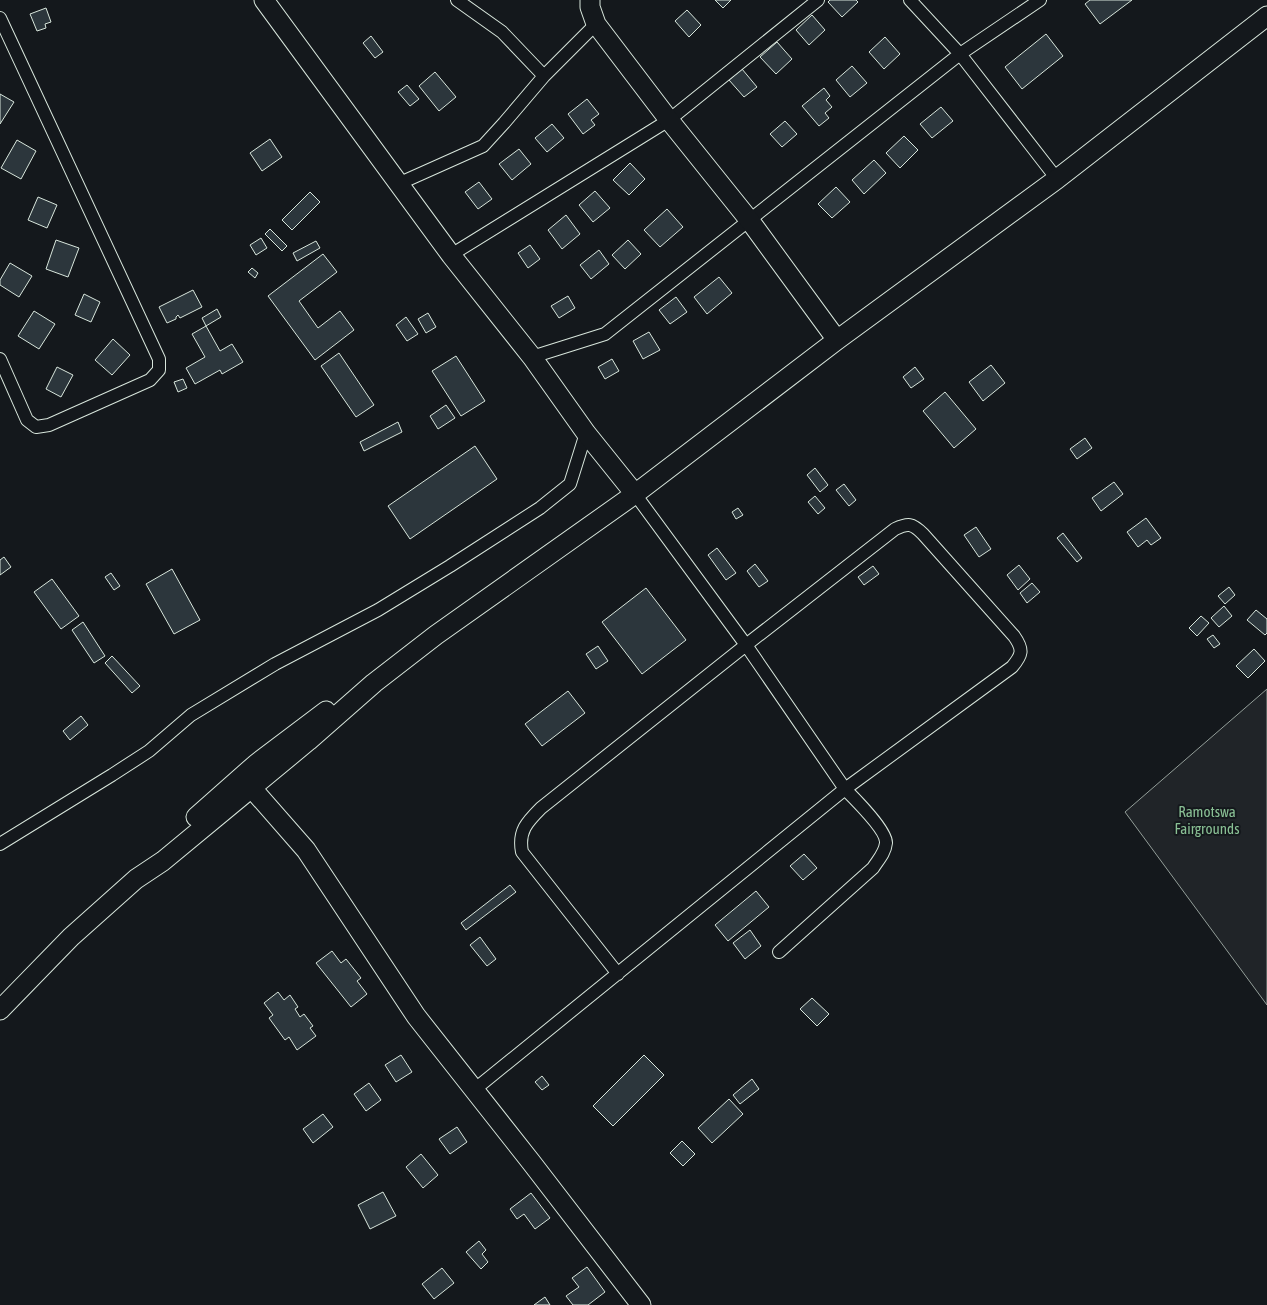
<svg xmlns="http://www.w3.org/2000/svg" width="1267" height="1305" font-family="'Asap Condensed',sans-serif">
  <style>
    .green { fill: #202428; stroke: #939e99 }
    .building { fill: #2c363c; stroke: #d8e6dc }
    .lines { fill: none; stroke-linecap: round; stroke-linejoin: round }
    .street-casing { stroke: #d8e6dc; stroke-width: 14 }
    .secondary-casing { stroke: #d8e6dc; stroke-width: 21 }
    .street { stroke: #14181c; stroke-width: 12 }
    .secondary { stroke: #14181c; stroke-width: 19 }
    .labels { text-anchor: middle; stroke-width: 4; stroke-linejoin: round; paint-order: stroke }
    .park-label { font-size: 15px; fill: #8ac095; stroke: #14181c }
  </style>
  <rect width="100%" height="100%" fill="#14181c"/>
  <path class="green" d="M 1267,689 L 1267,1005 L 1125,812 Z"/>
  <path class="building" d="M 715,0 L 731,0 L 723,8 Z
    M 830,0 L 856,0 L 858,2 L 842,17 L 828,2 Z
    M 1090,0 L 1132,0 L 1100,24 L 1085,4 Z
    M 46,8 L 51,22 L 45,24 L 46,28 L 37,31 L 30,14 Z
    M 687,10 L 701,25 L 689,37 L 675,21 Z
    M 812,15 L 825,30 L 809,45 L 796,30 Z
    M 1046,34 L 1063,56 L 1022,89 L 1005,67 Z
    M 371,36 L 383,52 L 375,58 L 363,43 Z
    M 885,37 L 900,54 L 884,69 L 869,52 Z
    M 777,42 L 792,59 L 776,74 L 760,57 Z
    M 852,66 L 867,83 L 850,97 L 836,80 Z
    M 742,69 L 757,87 L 744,97 L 729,80 Z
    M 435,72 L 456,97 L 439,111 L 419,86 Z
    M 407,85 L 419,99 L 410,106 L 398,92 Z
    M 824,88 L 830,96 L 826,100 L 832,107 L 825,113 L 829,118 L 819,126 L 802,106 Z
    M 0,94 L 14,102 L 0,124 Z
    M 587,99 L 599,114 L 591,120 L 595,125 L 583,134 L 568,114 Z
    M 941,107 L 953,121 L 932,138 L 920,124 Z
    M 785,121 L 797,134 L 782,147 L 770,134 Z
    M 552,124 L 564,138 L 547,152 L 535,138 Z
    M 904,136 L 918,150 L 900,168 L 886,153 Z
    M 270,139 L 282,157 L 262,171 L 250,153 Z
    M 17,140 L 36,151 L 21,179 L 1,168 Z
    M 519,149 L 531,164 L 512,180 L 499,164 Z
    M 874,160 L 886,173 L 864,194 L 852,180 Z
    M 630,163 L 645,179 L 629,195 L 613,180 Z
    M 479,182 L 492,199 L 478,209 L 465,192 Z
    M 836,187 L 850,202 L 832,218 L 818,204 Z
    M 595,191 L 610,208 L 593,222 L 579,205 Z
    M 310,192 L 320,202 L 292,230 L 282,220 Z
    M 38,197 L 57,205 L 47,228 L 28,220 Z
    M 667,209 L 683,227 L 660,247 L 644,230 Z
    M 566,215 L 580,234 L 562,249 L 548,230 Z
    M 270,229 L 287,246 L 282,251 L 265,234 Z
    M 261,238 L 267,248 L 256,255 L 250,245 Z
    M 56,240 L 79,248 L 68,277 L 46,269 Z
    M 628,240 L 641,254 L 625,269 L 612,255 Z
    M 316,241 L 320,248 L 297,261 L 293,253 Z
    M 530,245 L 540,259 L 528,268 L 518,253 Z
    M 599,250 L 609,264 L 591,279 L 580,265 Z
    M 323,254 L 337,272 L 299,301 L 318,328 L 340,311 L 354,330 L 315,360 L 268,296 Z
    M 10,263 L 32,276 L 19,297 L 0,285 L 0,280 Z
    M 252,268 L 258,273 L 255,278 L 248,272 Z
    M 719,277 L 732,293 L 707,314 L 694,297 Z
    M 193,290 L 202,307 L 180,318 L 178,315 L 176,317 L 176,319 L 167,323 L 159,307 Z
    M 84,294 L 100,302 L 91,322 L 75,315 Z
    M 568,296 L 575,308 L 559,318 L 551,306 Z
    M 676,297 L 687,312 L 670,324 L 659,310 Z
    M 217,309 L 221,317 L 206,326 L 202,318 Z
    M 34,311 L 55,324 L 39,349 L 18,336 Z
    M 428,313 L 436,327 L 426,333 L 418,319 Z
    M 406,317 L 418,334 L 407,341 L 396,325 Z
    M 206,326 L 220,351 L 232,344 L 243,362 L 222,374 L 220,370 L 195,384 L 186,368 L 205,357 L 192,334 Z
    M 649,332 L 660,350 L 643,359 L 633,341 Z
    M 113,339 L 130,355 L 112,375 L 95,360 Z
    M 339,353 L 374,405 L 356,417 L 321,366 Z
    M 456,356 L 485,401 L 461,416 L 432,371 Z
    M 612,359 L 619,371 L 605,379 L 598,367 Z
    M 991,365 L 1005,383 L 983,401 L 969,382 Z
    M 57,367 L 73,375 L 61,397 L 46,389 Z
    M 915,367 L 924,379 L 911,388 L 903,377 Z
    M 183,379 L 187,388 L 178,392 L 174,382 Z
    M 945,392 L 976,429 L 954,448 L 923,411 Z
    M 446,405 L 455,418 L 438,429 L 430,416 Z
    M 398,422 L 402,432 L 364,451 L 360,442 Z
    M 1085,438 L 1092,448 L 1077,459 L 1070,449 Z
    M 475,446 L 497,479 L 410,539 L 388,506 Z
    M 815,468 L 828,485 L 820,492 L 807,475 Z
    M 1114,482 L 1123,494 L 1101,511 L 1092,498 Z
    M 844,484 L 856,500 L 849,506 L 836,490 Z
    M 815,496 L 825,508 L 818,514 L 808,502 Z
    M 738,508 L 743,515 L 736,519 L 732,512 Z
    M 1146,518 L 1161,538 L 1151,545 L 1147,540 L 1138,547 L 1127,532 Z
    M 976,527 L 991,549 L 979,557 L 964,535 Z
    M 1063,533 L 1082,558 L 1077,562 L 1057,538 Z
    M 717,548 L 736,573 L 726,580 L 708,555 Z
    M 4,557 L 11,567 L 0,575 L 0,560 Z
    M 755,564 L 768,581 L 759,587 L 747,571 Z
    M 1019,565 L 1030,579 L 1018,590 L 1007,575 Z
    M 873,566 L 879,574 L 864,585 L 858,577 Z
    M 172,569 L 200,620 L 174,634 L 146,584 Z
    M 111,573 L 120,586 L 114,590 L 105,577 Z
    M 52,579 L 79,616 L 61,629 L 34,592 Z
    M 1032,583 L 1040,592 L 1027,603 L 1020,593 Z
    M 1229,587 L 1235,595 L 1225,604 L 1218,596 Z
    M 646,588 L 686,640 L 642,674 L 602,622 Z
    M 1224,606 L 1232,616 L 1219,627 L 1211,618 Z
    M 1256,610 L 1267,619 L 1267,633 L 1265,635 L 1247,620 Z
    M 1201,616 L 1209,623 L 1197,636 L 1189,628 Z
    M 83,622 L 105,656 L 94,663 L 72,630 Z
    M 1213,635 L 1220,644 L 1214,648 L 1207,639 Z
    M 598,646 L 608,661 L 596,669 L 586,654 Z
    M 1254,649 L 1265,661 L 1248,678 L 1236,666 Z
    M 112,656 L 140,686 L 132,693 L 105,663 Z
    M 568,691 L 585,713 L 542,746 L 525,724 Z
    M 81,716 L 88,725 L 70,740 L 63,731 Z
    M 804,854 L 817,868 L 803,880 L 790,866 Z
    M 510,885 L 516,892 L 466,930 L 461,923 Z
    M 756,891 L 769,907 L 728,941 L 715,925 Z
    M 750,930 L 761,946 L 745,959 L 733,943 Z
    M 480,937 L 496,959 L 487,966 L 470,945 Z
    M 332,951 L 341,963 L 346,959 L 361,978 L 357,981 L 367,994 L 351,1007 L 316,963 Z
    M 278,992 L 284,1000 L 290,995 L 298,1007 L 295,1009 L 300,1017 L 304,1014 L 313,1026 L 310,1028 L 316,1036 L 297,1050 L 289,1037 L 285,1040 L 269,1018 L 273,1015 L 264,1003 Z
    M 812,998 L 829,1014 L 817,1026 L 800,1009 Z
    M 401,1055 L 412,1072 L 396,1082 L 385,1065 Z
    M 644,1055 L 664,1075 L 613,1126 L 593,1106 Z
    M 542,1076 L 549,1085 L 542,1090 L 535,1082 Z
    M 752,1079 L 759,1089 L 740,1104 L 733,1095 Z
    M 369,1083 L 381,1100 L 366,1111 L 354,1094 Z
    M 729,1099 L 743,1114 L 712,1143 L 698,1128 Z
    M 323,1114 L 333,1127 L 313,1143 L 303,1129 Z
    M 457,1127 L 467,1142 L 450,1154 L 439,1139 Z
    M 682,1141 L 695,1154 L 683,1166 L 670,1153 Z
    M 421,1154 L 438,1175 L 423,1188 L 406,1167 Z
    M 383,1192 L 396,1216 L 370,1229 L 358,1205 Z
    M 531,1193 L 550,1218 L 535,1229 L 524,1214 L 517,1219 L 510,1209 Z
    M 479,1241 L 486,1250 L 482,1254 L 488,1262 L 481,1269 L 466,1252 Z
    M 587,1267 L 605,1292 L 588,1305 L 573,1305 L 566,1296 L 579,1287 L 572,1278 Z
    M 442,1268 L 454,1283 L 434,1299 L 422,1284 Z
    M 545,1297 L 550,1305 L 534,1305 Z"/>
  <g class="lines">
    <defs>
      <path id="street" d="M 457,0 L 502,32 L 544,76
        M 910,0 L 960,54 L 1057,179
        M 0,18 L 159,359 L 159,370 L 150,380 L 49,425 L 36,427 L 27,420 L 0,359
        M 398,184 L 483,146 L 504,123 L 544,76 L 596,24
        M 451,255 L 669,120 L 818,0
        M 532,357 L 605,334 L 960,54 L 1040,0
        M 0,844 L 112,775 L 149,751 L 191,715 L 275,664 L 378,610 L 450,566 L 540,508 L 570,484 L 586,433
        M 618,974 L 522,852 C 518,831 527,822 541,808 L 746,645 L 895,529 C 908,523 912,523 923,534 L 1014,636 C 1024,650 1022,655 1012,667 L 845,789 L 746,645 L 635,494
        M 474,1090 L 845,789 C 855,799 887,831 886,843 C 885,853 878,860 873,868 L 779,952"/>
      <path id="secondary" d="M 264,0 L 451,255 L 532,357 L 586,433 L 635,494
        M 590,0 L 590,7 L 596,24 L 669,120 L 750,221 L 837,340
        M 242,777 L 306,850 L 416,1016 L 531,1162 L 641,1305
        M 196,817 L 256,764 L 326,711
        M 0,1010 L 71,937 L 136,879 L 163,861 L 308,741 L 374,683 L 436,635 L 635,494 L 837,340 L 1057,179 L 1267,16"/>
    </defs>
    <use href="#street" class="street-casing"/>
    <use href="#secondary" class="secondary-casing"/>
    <use href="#street" class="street"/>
    <use href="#secondary" class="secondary"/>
  </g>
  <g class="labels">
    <g class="park-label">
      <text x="1207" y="817">Ramotswa<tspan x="1207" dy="17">Fairgrounds</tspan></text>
    </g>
  </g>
</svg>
